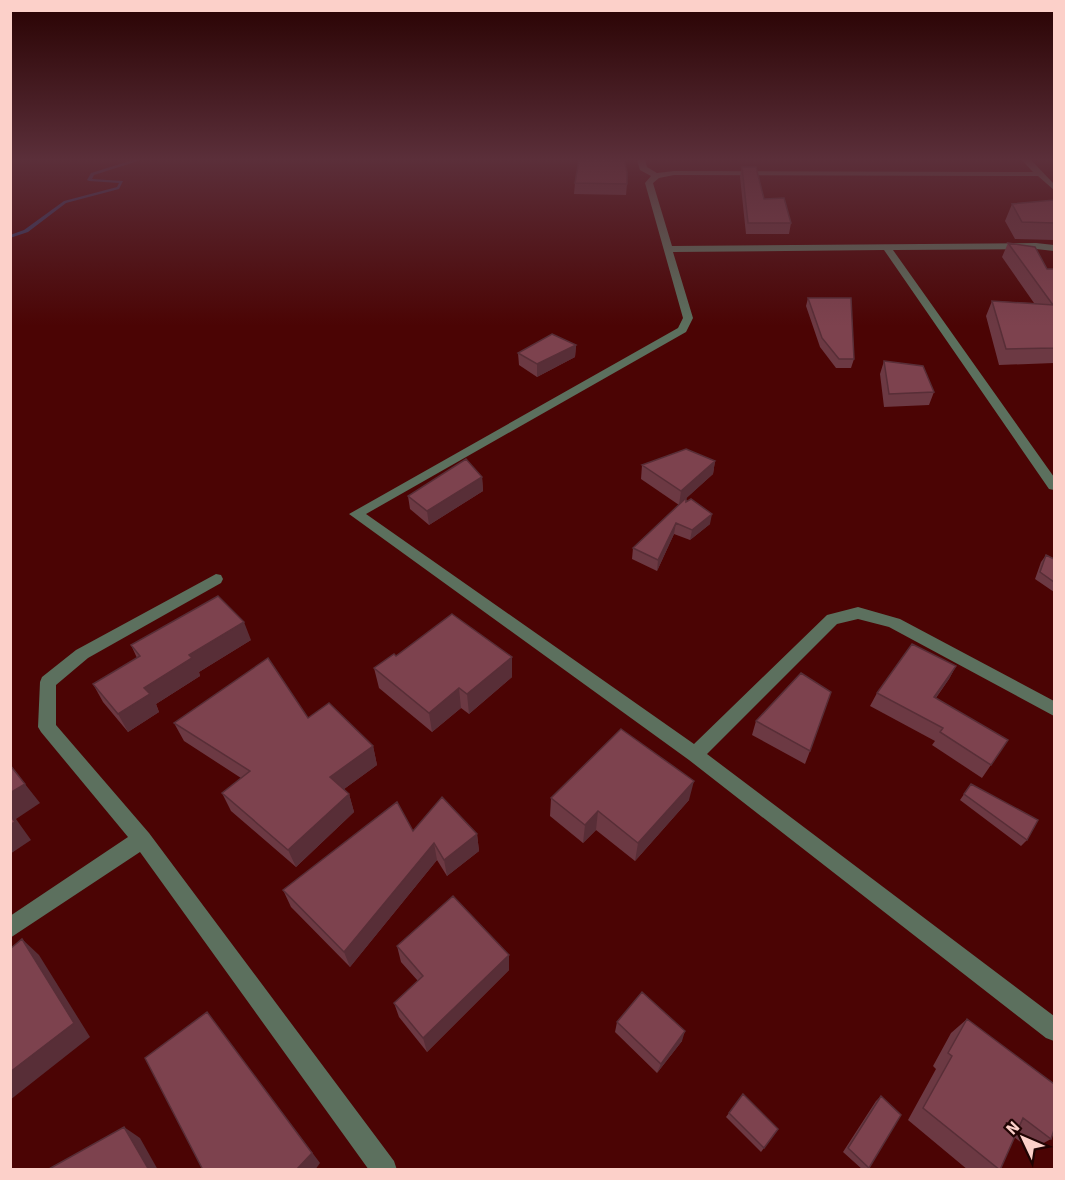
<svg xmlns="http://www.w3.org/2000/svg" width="1065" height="1180" font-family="Signika,sans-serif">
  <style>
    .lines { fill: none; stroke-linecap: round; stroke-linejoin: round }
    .stream { fill: #2d3d6b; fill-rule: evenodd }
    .minor { fill: #5c705e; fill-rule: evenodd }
    .wall { fill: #6c3943 }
    .shaded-wall { fill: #582e37 }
    .building { fill: #7d424e; stroke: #582e37; stroke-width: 1.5 }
  </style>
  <rect width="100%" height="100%" fill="#4b0404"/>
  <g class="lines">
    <path class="stream" d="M 133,160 L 141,160 L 94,175 L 92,179 L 123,181 L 119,189 L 66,203 L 28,232 L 10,238 L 10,235 L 24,230 L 64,201 L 117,187 L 119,183 L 89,181 L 87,180 L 91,173 Z"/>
    <path class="minor" d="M 637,160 L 645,160 L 647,167 L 657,173 L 674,171 L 1033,172 L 1022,160 L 1031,160 L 1054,184 L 1054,190 L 1038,176 L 674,175 L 659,178 L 653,183 L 672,246 L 1036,243 L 1054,245 L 1054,251 L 1036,249 L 893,250 L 1054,477 L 1054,490 L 1049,489 L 884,250 L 673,252 L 693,318 L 686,332 L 366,514 L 694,744 L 827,615 L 858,607 L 900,619 L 1054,701 L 1054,716 L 889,627 L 858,619 L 837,624 L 707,754 L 1054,1016 L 1054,1041 L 1046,1038 L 689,760 L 349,514 L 678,328 L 683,318 L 645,183 L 651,176 L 640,170 Z
      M 216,574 L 221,575 L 223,579 L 221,583 L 88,658 L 56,685 L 56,725 L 149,833 L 394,1161 L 397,1170 L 369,1170 L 140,852 L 10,938 L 10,916 L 128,837 L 41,732 L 38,727 L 40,682 L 42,677 L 76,650 Z"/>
  </g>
  <path class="wall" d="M 742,167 L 764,199 L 791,223 L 789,234 L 746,234 L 740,177 Z
    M 575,183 L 627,184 L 626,195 L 574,194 Z
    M 1054,200 L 1054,240 L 1015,239 L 1005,221 L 1012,204 Z
    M 1008,243 L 1047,269 L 1054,269 L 1054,363 L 999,365 L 986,316 L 992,301 L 1034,303 L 1002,257 Z
    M 808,298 L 854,359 L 851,368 L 836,368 L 820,347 L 806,306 Z
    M 576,345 L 575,357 L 537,377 L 519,365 L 518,353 Z
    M 884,361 L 934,392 L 929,405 L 884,407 L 880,374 Z
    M 715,461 L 713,474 L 686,498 L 686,502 L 710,524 L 690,540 L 674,534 L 657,571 L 632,559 L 633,548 L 679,505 L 641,479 L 642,465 Z
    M 482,477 L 483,491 L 429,525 L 410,509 L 408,496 Z
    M 1046,555 L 1054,559 L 1054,592 L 1035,579 L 1041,562 Z
    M 251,640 L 199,672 L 200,676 L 156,704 L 159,712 L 128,732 L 103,702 L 93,684 L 137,658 L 131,645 Z
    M 396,656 L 512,677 L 469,714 L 461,708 L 432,732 L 379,688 L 374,668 Z
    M 956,666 L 949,679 L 936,698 L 1008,740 L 982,778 L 932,745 L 935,741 L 870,706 L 877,693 Z
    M 308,718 L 373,746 L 377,765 L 344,789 L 349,794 L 354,812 L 296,867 L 231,811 L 222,793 L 241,778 L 184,741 L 174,723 Z
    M 756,721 L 810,751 L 805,764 L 752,735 Z
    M 971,784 L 1027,840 L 1021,846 L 960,800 Z
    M 551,798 L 689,800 L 635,861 L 596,830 L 583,843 L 550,816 Z
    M 413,831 L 477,834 L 479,851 L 447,876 L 437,860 L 350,967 L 291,907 L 283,890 Z
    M 397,946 L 509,955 L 509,970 L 427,1052 L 399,1017 L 394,1003 L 418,981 L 401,962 Z
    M 967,1019 L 1051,1139 L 1031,1150 L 1014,1137 L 1000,1170 L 968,1170 L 908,1120 L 936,1069 L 933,1066 L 951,1033 Z
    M 617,1022 L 682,1041 L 657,1073 L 615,1032 Z
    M 743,1094 L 764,1148 L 761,1152 L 726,1117 Z
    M 881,1096 L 869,1168 L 866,1170 L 863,1170 L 843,1152 L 876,1101 Z"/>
  <path class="shaded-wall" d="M 576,345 L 575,357 L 537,377 L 537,364 Z
    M 715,461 L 713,474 L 679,505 L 681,491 Z
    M 482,477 L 483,491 L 429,525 L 427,511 Z
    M 712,514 L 710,524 L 690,540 L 692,530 Z
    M 676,523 L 674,534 L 657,571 L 658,560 Z
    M 244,622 L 251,640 L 199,672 L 200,676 L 156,704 L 159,712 L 128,732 L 118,714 L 144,688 L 189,655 Z
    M 512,657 L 512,677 L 469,714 L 467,694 Z
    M 956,666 L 949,679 L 927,710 L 934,697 Z
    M 459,688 L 461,708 L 432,732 L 429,713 Z
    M 373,746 L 377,765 L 336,795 L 330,777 Z
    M 10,765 L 40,803 L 16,819 L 31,840 L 10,854 Z
    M 694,781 L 689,800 L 635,861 L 638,843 Z
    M 349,794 L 354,812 L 296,867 L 288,850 Z
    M 598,811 L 596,830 L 583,843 L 585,825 Z
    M 477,834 L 479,851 L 447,876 L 444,860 Z
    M 434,843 L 437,860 L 350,967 L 344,952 Z
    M 22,939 L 39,955 L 90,1037 L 10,1100 L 10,1072 Z
    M 509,955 L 509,970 L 427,1052 L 423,1038 Z
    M 207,1012 L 320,1163 L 315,1170 L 296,1170 Z
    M 685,1031 L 682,1041 L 657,1073 L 661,1064 Z
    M 124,1127 L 140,1138 L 158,1170 L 149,1170 Z"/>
  <path class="building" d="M 579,160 L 624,160 L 627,172 L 627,184 L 575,183 Z
    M 742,167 L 756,167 L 764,199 L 784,198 L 791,223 L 748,223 Z
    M 1054,200 L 1054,223 L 1022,222 L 1012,204 Z
    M 1008,243 L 1035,247 L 1047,269 L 1054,269 L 1054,348 L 1006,349 L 992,301 L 1053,305 Z
    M 808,298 L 851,298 L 854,359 L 839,359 L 822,338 Z
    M 552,334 L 576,345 L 537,364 L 518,353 Z
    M 884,361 L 923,366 L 934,392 L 889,394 Z
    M 686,449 L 715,461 L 681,491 L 642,465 Z
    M 466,459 L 482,477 L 427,511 L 408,496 Z
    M 686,498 L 686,502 L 691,499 L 712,514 L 692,530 L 676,523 L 658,560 L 633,548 Z
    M 1046,555 L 1054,559 L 1054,582 L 1040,572 Z
    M 218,596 L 244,622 L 189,655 L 192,658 L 144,688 L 150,694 L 118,714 L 93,684 L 140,656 L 131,645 Z
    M 452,614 L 512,657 L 467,694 L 459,688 L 429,713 L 374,668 L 394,654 L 396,656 Z
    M 912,644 L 956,666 L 934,697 L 1008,740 L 991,765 L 940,732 L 943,728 L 877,693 Z
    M 268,658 L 308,718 L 329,703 L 373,746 L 330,777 L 349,794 L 288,850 L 222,793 L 250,771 L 174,723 Z
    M 801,673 L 831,692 L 810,751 L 756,721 Z
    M 621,729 L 694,781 L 638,843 L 598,811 L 585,825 L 551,798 Z
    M 10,765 L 25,784 L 10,793 Z
    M 971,784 L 1038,820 L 1027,840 L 964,794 Z
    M 442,797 L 477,834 L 444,860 L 434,843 L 344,952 L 283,890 L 397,802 L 413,831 Z
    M 10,815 L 15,822 L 10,825 Z
    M 453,896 L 509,955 L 423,1038 L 394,1003 L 423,976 L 397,946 Z
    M 22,939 L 74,1023 L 10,1072 L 10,949 Z
    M 642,992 L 685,1031 L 661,1064 L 617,1022 Z
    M 207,1012 L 312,1153 L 296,1170 L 203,1170 L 145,1058 Z
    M 967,1019 L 1054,1084 L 1054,1130 L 1051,1139 L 1023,1118 L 1000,1170 L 923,1108 L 952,1056 L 948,1053 Z
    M 743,1094 L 778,1129 L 764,1148 L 729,1113 Z
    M 881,1096 L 901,1115 L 869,1168 L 848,1148 Z
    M 124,1127 L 149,1170 L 47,1170 Z"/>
  <linearGradient id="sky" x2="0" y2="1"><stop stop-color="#290202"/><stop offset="0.49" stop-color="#5b2f3a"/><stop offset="1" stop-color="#5b2f3a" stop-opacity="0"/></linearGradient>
  <rect width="1065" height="326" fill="url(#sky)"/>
  <rect width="1065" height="1180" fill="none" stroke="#fcd0c9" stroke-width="24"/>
  <g transform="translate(1023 1138) rotate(314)" stroke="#200403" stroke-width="4.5" paint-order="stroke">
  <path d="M0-4.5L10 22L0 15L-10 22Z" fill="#fcd0c9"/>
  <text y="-9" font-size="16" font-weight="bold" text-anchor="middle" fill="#fcd0c9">N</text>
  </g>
</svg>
